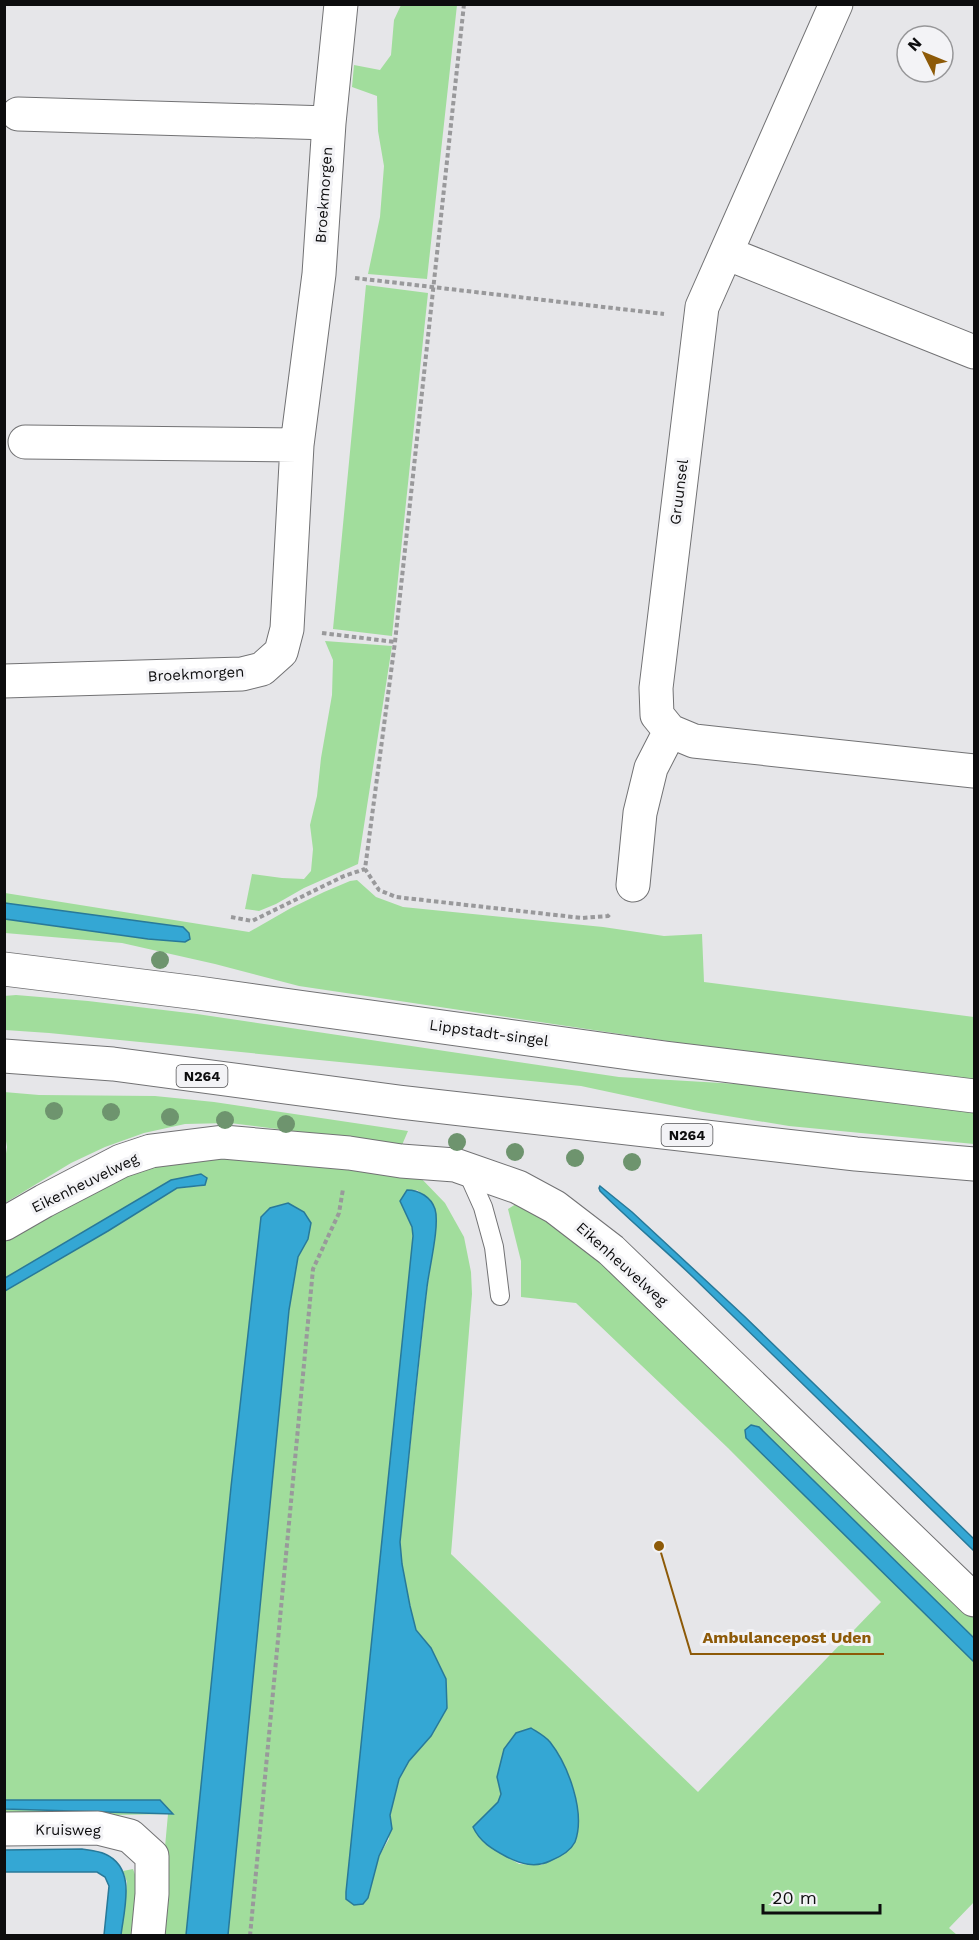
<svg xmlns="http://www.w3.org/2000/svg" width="979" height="1940" font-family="'Work Sans',sans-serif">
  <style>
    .green { fill: #a1dd9c; fill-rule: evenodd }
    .water { fill: #34a7d4; stroke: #287999; stroke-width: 1.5 }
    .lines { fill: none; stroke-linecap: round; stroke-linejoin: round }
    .service-casing { stroke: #727274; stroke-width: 20 }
    .minor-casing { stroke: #727274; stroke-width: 35 }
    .primary-casing { stroke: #727274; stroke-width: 35 }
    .path { stroke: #99999b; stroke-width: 4; stroke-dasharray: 4.5 3; stroke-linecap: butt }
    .service { stroke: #fff; stroke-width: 18 }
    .minor { stroke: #fff; stroke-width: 33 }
    .primary { stroke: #fff; stroke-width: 33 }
    .tree { fill: #6e946e }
    .labels { text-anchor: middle; stroke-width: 6; stroke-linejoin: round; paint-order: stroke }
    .shield { fill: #f3f3f6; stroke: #525254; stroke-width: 1.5 }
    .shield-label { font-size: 14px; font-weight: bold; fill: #0d0d0e }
    .street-label { font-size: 15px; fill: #0d0d0e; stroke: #f3f3f6 }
    .leader { fill: none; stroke: #8d5a08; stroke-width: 2 }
    .callout-dot { fill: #8d5a08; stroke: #f3f3f6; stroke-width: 2 }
    .callout-label { font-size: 16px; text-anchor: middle; font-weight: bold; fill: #8d5a08; stroke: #f3f3f6; stroke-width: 6; stroke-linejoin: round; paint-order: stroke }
  </style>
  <rect width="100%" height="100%" fill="#e6e6e9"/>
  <path class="green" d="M 401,5 L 457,5 L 427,279 L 368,274 L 380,217 L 384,166 L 378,131 L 377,96 L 352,87 L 354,65 L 380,70 L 391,55 L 394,20 Z
    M 366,285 L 428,293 L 392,636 L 333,629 Z
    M 325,641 L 392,646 L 358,864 L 304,888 L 276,904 L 259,911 L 245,909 L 252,874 L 282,878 L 304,879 L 311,871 L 313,849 L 310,825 L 317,796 L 321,758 L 332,695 L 333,660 Z
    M 357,880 L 376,897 L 403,907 L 603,927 L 664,936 L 702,934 L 704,982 L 974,1017 L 974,1087 L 299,986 L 215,964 L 122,943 L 5,933 L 5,919 L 148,939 L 183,927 L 5,903 L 5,893 L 249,932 L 291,908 L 324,892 L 350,881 Z
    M 16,995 L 88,1001 L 197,1014 L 619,1077 L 842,1090 L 974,1110 L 974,1144 L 789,1126 L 703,1112 L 581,1086 L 49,1033 L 5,1030 L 4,996 Z
    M 4,1092 L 39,1095 L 155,1096 L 214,1102 L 408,1131 L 402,1145 L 230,1123 L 185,1124 L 144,1133 L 105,1147 L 71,1163 L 5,1203 L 5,1160 L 7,1147 L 5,1135 Z
    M 236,1157 L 417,1174 L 445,1203 L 464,1237 L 471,1272 L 472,1294 L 451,1554 L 698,1792 L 881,1602 L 728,1448 L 576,1303 L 521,1297 L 521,1261 L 508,1209 L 516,1204 L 577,1234 L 974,1618 L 974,1638 L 759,1427 L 754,1425 L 745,1436 L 974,1662 L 974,1902 L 949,1928 L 957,1935 L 228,1935 L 289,1310 L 298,1257 L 308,1239 L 270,1208 L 261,1217 L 231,1487 L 186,1935 L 157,1935 L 168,1814 L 5,1817 L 5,1809 L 172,1814 L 160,1800 L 5,1800 L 4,1291 L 108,1231 L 177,1188 L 203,1186 L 171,1180 L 5,1278 L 5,1240 L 81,1192 L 161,1164 ZM 417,1190 L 428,1199 L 436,1225 L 427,1289 L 400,1542 L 402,1564 L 410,1606 L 416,1630 L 431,1648 L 446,1679 L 447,1708 L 431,1736 L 409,1761 L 399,1779 L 390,1815 L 389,1839 L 379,1856 L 368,1898 L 346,1892 L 413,1236 L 412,1227 L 400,1201 L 407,1191 ZM 549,1740 L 560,1758 L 574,1790 L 577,1822 L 542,1865 L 519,1864 L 499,1852 L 473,1828 L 498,1802 L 501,1794 L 497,1777 Z
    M 133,1869 L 137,1880 L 135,1935 L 121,1936 L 127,1882 L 123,1871 Z"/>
  <path class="water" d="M 5,903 L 183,927 L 189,933 L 190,939 L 185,942 L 148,939 L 5,919 Z
    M 201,1174 L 207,1178 L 205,1185 L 177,1188 L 108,1231 L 5,1291 L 5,1278 L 171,1180 Z
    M 600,1186 L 632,1212 L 743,1315 L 974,1539 L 974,1551 C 881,1460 788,1369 694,1278 C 663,1248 630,1221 600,1191 L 599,1188 Z
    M 407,1190 C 419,1190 431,1197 435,1209 C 440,1225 429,1269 427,1287 C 417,1371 409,1457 400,1542 L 402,1564 L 410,1606 L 416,1630 L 431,1648 L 446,1679 L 447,1708 L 431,1736 L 409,1761 L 399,1779 L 390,1815 L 392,1829 L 379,1856 L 368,1898 L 363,1904 L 354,1905 L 346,1899 L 346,1892 L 413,1236 L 412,1227 L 400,1201 Z
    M 288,1203 L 304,1212 L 311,1223 L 308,1239 L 298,1257 L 289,1310 L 228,1935 L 186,1935 L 231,1487 L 261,1217 L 270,1208 Z
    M 751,1425 L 759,1427 L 974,1638 L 974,1662 L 746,1438 L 745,1430 Z
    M 531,1728 C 537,1732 545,1736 550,1742 C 568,1765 586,1812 575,1842 C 570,1852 560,1857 550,1861 C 535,1868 521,1864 507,1857 C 492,1849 480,1842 473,1827 L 498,1802 L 501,1794 L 497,1777 L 504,1749 L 516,1733 Z
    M 5,1800 L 160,1800 L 173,1814 L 5,1809 Z
    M 82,1849 C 89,1850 99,1851 105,1854 C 137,1868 124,1909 121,1935 L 104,1935 L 109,1886 L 105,1877 L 97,1872 L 5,1872 L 5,1850 Z"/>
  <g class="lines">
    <defs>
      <path id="service" d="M 466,1169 L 483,1207 L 494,1247 L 500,1296"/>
      <path id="minor" d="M 836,4 L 702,307 L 656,688 L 657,715 L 670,731 L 694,741 L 974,771
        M 18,114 L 329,123
        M 726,253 L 974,352
        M 25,442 L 297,445
        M 4,681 L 242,674 L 262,669 L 281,652 L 287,629 L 297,445 L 319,274 L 329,123 L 341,4
        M 633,885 L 640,813 L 651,768 L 670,731
        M 4,1224 L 44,1201 L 121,1161 L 151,1151 L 223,1142 L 349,1153 L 401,1161 L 455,1165 L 518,1187 L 555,1207 L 611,1250 L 974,1600
        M 4,1829 L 98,1828 L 130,1836 L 152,1856 L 152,1894 L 148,1936"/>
      <path id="primary" d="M 4,969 L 198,993 L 665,1058 L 974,1096
        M 4,1056 L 113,1064 L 399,1102 L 856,1154 L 974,1164"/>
    </defs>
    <use href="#service" class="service-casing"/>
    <use href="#minor" class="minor-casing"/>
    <use href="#primary" class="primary-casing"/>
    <path class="path" d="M 464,4 L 395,642 L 365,869 L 379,890 L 396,897 L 582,918 L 608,916 L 610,914
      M 355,278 L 664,314
      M 322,633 L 395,642
      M 231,917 L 252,921 L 344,876 L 365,869
      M 250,1936 L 313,1269 L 339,1213 L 343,1189"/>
    <use href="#service" class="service"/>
    <use href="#minor" class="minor"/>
    <use href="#primary" class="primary"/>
  </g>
  <g class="tree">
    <circle cx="160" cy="960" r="9"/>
    <circle cx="54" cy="1111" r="9"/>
    <circle cx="111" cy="1112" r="9"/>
    <circle cx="170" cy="1117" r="9"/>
    <circle cx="225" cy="1120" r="9"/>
    <circle cx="286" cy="1124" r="9"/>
    <circle cx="457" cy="1142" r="9"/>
    <circle cx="515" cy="1152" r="9"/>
    <circle cx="575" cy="1158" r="9"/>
    <circle cx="632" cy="1162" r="9"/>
  </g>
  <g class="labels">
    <g class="shield">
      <rect x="176.5" y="1065" width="51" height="22" rx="4.5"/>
      <rect x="661.5" y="1124" width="51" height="22" rx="4.5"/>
    </g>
    <g class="shield-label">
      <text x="202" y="1081">N264</text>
      <text x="687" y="1140">N264</text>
    </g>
    <g class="street-label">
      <text transform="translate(324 195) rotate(-86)" y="5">Broekmorgen</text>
      <text transform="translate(679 492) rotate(-83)" y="5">Gruunsel</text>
      <text transform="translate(196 674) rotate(-3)" y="5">Broekmorgen</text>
      <text transform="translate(489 1033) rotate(8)" y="5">Lippstadt-singel</text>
      <text transform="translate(85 1183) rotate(-26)" y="5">Eikenheuvelweg</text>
      <text transform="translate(622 1264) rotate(42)" y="5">Eikenheuvelweg</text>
      <text transform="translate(68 1830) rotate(1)" y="5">Kruisweg</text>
    </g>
  </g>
  <path class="leader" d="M659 1546L691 1654H884"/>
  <circle class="callout-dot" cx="659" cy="1546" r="6"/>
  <g class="callout-label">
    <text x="787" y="1643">Ambulancepost Uden</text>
  </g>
  <rect width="979" height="1940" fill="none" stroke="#0d0d0e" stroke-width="12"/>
  <g transform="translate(925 54) rotate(313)"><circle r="28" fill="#f3f3f6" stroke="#979799" stroke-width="1.5"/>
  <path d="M0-4.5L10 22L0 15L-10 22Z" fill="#8d5a08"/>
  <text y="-9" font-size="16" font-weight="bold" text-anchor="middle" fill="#0d0d0e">N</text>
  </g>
  <path d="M763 1904v9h117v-9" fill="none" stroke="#0d0d0e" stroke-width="3"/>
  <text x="772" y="1904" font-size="18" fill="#0d0d0e" stroke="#f3f3f6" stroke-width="4.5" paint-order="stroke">20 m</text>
</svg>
